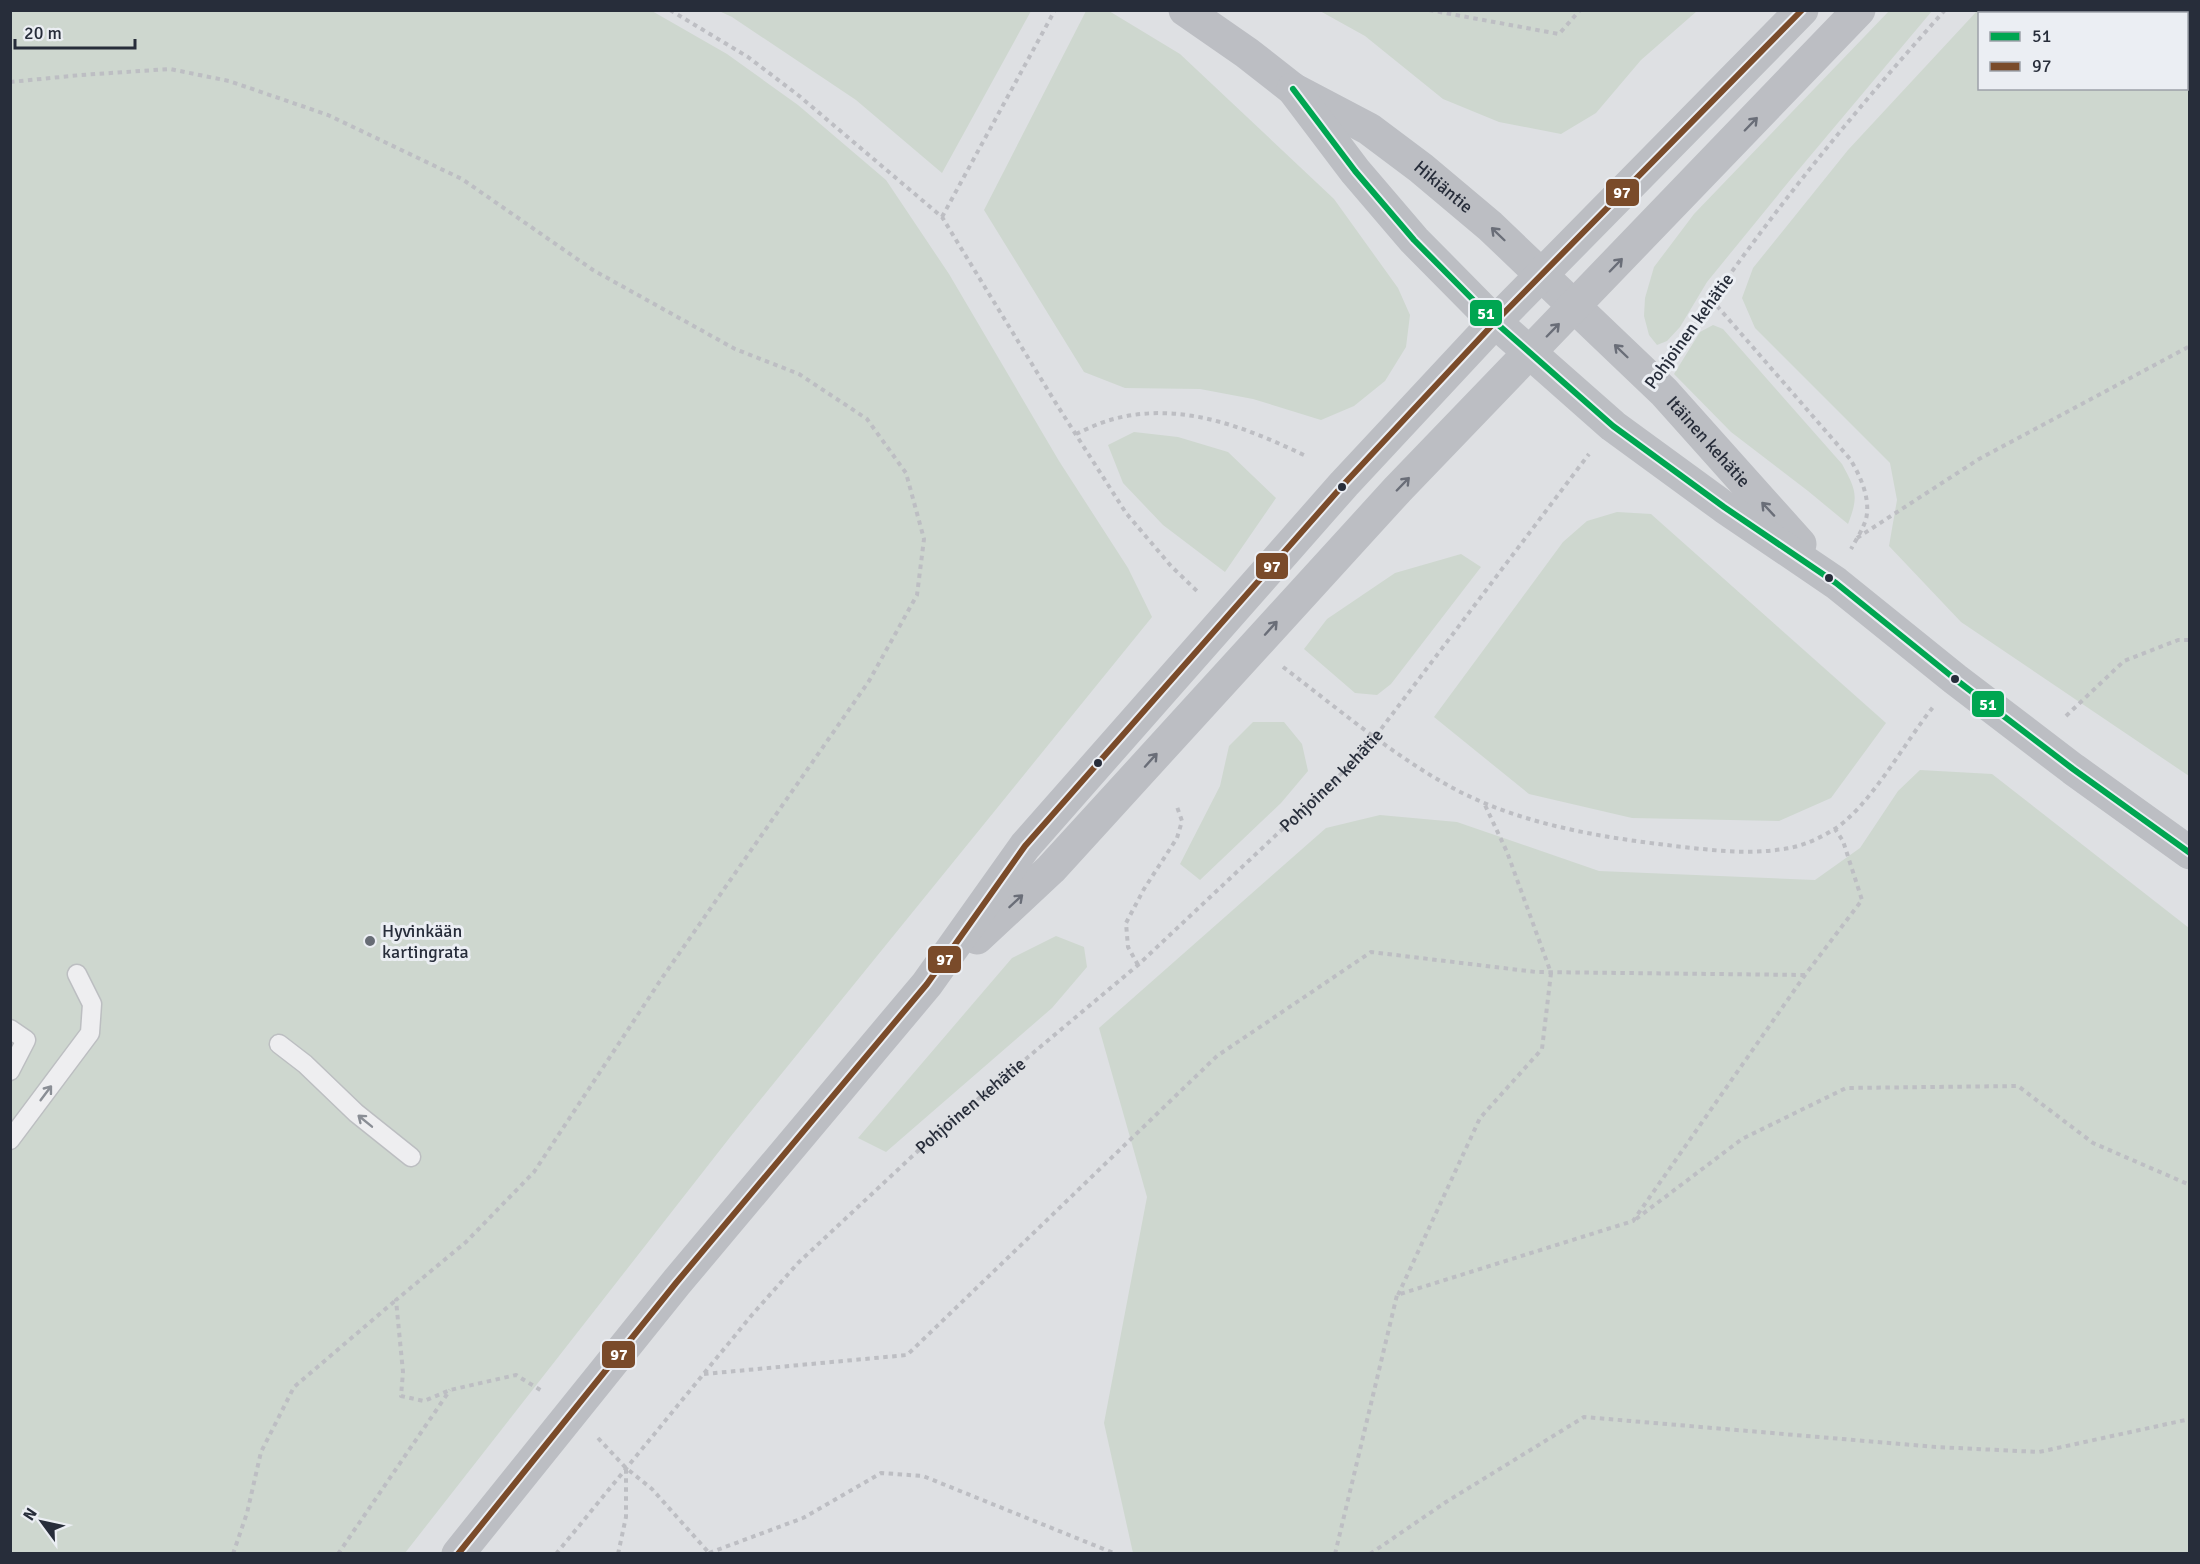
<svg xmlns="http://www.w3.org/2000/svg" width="2200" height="1564" font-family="Signika,sans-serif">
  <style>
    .green { fill: #ced7cf; fill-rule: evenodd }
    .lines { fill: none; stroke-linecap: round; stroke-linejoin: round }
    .lane-casing { stroke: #bcbec1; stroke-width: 21 }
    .path { stroke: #bdbec3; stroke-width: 4; stroke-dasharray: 4.5 4.5; stroke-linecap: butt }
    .lane { stroke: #eeeef0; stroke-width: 18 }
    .secondary { stroke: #bcbec3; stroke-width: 33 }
    .bus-1-casing { stroke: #ebeef3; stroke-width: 10 }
    .bus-2-casing { stroke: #ebeef3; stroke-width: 10 }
    .bus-1 { stroke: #00a651; stroke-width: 6 }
    .bus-2 { stroke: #7a4b2a; stroke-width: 6 }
    .oneway { stroke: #6a6e78 }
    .oneway2 { stroke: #8a8e95 }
    .bus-dot { fill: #272d3a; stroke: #ebeef3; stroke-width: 2 }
    .poi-dot { fill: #676c75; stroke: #ebeef3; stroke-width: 2 }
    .labels { text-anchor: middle; stroke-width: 6; stroke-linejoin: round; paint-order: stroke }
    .street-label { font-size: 18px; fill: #272d3a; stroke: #ebeef3 }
    .poi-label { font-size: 18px; fill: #272d3a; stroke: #ebeef3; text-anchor: start }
    .line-badge { stroke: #ebeef3; stroke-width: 2 }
    .badge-label { font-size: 16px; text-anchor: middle; font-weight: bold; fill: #fff }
  </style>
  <rect width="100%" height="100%" fill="#dee0e3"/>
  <path class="green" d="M 10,11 L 652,11 L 727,54 L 798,105 L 886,180 L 949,274 L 1059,461 L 1128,568 L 1152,617 L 731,1136 L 405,1553 L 11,1553 Z
    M 719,11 L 1031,10 L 1031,11 L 942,173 L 856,100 L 732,17 Z
    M 1086,11 L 1109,11 L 1180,54 L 1334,199 L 1398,288 L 1410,315 L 1406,347 L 1385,381 L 1354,406 L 1321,420 L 1253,399 L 1200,389 L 1125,388 L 1084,372 L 984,210 Z
    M 1320,11 L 1697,11 L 1641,60 L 1596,113 L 1561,134 L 1499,122 L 1443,99 L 1365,36 Z
    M 1889,11 L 1932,11 L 1795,174 L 1707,282 L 1680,327 L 1667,341 L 1657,345 L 1649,335 L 1644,316 L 1645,298 L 1654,267 L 1694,214 Z
    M 1977,11 L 2189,11 L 2189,776 L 1961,622 L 1889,546 L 1897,500 L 1890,463 L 1755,328 L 1742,298 L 1753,268 L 1848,150 ZM 1980,14 L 2186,14 L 2186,88 L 1980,88 Z
    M 1713,325 L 1723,329 L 1842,464 C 1856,490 1859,496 1848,524 L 1808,491 L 1731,432 L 1674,374 L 1700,332 Z
    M 1134,432 L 1178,437 L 1228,452 L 1276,498 L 1225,572 L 1163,525 L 1123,483 L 1108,445 Z
    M 1617,512 L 1651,514 L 1886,723 L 1831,798 L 1779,821 L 1632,818 L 1529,794 L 1434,717 L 1563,542 L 1587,521 Z
    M 1461,554 L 1481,567 L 1391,684 L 1377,695 L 1355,693 L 1304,649 L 1327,619 L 1395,573 Z
    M 1253,722 L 1284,722 L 1302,744 L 1308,771 L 1281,803 L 1200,880 L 1180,864 L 1220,786 L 1229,746 Z
    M 1920,770 L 1992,774 L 2189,928 L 2189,1553 L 1133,1553 L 1104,1423 L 1147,1197 L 1099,1028 L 1326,828 L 1380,815 L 1457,822 L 1599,871 L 1815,880 L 1860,848 L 1898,791 Z
    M 1056,936 L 1084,947 L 1087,967 L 1052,1008 L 886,1152 L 858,1138 L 1012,958 Z"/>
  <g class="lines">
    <defs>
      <path id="lane" d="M 10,1029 L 26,1040 L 10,1071
        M 279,1044 L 305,1064 L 356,1113 L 411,1157
        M 10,1140 L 90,1033 L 92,1004 L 77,974"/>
    </defs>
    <use href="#lane" class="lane-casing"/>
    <g class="path">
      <path d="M 670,10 L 748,57 L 798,95 L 942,217 L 1057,405 L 1126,513 L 1171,566 L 1199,593"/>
      <path d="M 1429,10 L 1559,34 L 1580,10"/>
      <path d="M 10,82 L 81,75 L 170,69 L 229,81 L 328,115 L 462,179 L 593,270 L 735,349 L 799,374 L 867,419 L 906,473 L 924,539 L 917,595 L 869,681 L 662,978 L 534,1172 L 466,1242 L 396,1300 L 403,1372 L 401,1396 L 424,1401 L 450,1390 L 516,1375 L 542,1391"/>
      <path d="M 942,217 L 1055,10"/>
      <path d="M 1711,299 L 1850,459 C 1860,475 1871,499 1866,519 C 1863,529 1856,540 1851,549"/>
      <path d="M 1676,353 C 1755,232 1848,118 1945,10"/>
      <path d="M 1076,434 C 1087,429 1099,423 1110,420 C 1179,400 1245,427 1306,456"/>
      <path d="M 1857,538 L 1979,459 L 2190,346"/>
      <path d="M 1283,667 C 1337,708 1390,753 1449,786 C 1518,824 1598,837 1675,846 C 1711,850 1747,855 1783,849 C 1801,847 1818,839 1833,830 C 1869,808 1905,742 1933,707"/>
      <path d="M 2066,716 L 2124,661 L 2178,640 L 2190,640"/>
      <path d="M 1138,965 L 1128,947 L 1126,923 L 1144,889 L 1177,838 L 1182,821 L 1176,804"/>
      <path d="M 1636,1219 L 1742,1139 L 1846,1088 L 2018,1086 L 2093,1143 L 2190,1185"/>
      <path d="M 1398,1295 L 1480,1118 L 1542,1049 L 1551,973 L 1507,852 L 1484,803"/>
      <path d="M 704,1374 L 907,1355 L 1217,1056 L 1371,952 L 1536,972 L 1805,975"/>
      <path d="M 598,1438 L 626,1468 L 652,1489 L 710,1554"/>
      <path d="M 709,1553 L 803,1518 L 881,1473 L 923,1476 L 1116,1554"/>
      <path d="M 233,1554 L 247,1513 L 261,1452 L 294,1387 L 396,1300"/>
      <path d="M 338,1554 L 450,1390"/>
      <path id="s1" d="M 556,1554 L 751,1316 L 798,1263 L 935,1135 L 1138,965 L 1343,772 L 1375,737 L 1589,454"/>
      <path d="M 618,1554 L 626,1517 L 626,1469"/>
      <path d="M 1335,1554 L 1397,1295 L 1633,1221 L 1805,975 L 1862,900 L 1843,841 L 1835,829"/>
      <path d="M 1370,1554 L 1446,1502 L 1584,1417 L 1936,1447 L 2039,1452 L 2190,1419"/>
    </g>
    <use href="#lane" class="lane"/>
    <g class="secondary">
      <path id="s2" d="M 1185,10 L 1247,53 L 1293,89 L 1369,129 L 1421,168 L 1490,226 L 1664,392 L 1800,544"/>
      <path d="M 1293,89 L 1355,171 L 1414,240 L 1495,322 L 1613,426 L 1724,507 L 1836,583 L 1955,679 L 2073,769 L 2190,853"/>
      <path d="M 977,938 L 1051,869 L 1398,489 L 1859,10"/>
      <path d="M 458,1554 L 676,1283 L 927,984 L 1025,846 L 1344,484 L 1495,322 L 1802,10"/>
    </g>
    <defs>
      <path id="bus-1" d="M 1293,89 L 1355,171 L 1414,240 L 1495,322 L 1613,426 L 1724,507 L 1836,583 L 1955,679 L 2073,769 L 2190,853"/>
      <path id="bus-2" d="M 458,1554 L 676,1283 L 927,984 L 1025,846 L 1344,484 L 1495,322 L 1802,10"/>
    </defs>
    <use href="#bus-1" class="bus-1-casing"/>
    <use href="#bus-2" class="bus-2-casing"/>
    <use href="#bus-1" class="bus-1"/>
    <use href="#bus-2" class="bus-2"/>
  </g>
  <defs><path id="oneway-shaft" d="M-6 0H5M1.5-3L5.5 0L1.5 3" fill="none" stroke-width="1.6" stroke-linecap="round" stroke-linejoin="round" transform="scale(1.5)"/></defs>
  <g class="oneway">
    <use href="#oneway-shaft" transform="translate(1751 124) rotate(-46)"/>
    <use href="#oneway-shaft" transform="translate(1498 234) rotate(-136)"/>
    <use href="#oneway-shaft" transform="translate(1616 265) rotate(-46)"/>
    <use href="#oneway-shaft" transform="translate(1553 330) rotate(-46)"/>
    <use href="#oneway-shaft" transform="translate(1621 351) rotate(-136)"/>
    <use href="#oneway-shaft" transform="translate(1403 484) rotate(-46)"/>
    <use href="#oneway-shaft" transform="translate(1768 509) rotate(-133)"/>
    <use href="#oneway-shaft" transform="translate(1271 628) rotate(-48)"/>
    <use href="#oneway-shaft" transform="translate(1151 760) rotate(-48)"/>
    <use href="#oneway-shaft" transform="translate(1016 901) rotate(-43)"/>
  </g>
  <g class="oneway2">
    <use href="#oneway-shaft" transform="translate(46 1093) rotate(-53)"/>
    <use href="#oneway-shaft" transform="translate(365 1121) rotate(-141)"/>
  </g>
  <g class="bus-dot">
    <circle cx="1342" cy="487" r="5"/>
    <circle cx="1829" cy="578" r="5"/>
    <circle cx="1955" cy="679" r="5"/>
    <circle cx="1098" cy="763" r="5"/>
  </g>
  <circle class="poi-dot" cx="370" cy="941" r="6"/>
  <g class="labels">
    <g class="street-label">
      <text dy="6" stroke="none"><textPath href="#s2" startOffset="314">Hikiäntie</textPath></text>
      <text transform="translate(1689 331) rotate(-54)" y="6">Pohjoinen kehätie</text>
      <text dy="6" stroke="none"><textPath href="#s2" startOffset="682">Itäinen kehätie</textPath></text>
      <text dy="6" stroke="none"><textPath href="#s1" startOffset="1098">Pohjoinen kehätie</textPath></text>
      <text dy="6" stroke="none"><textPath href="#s1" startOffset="612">Pohjoinen kehätie</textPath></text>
    </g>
    <g class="poi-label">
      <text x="382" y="937">Hyvinkään<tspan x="382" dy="21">kartingrata</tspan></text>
    </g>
  </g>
  <g class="line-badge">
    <rect x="1605" y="178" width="35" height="29" rx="6" fill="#7a4b2a"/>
    <rect x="1469" y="299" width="34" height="28" rx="6" fill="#00a651"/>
    <rect x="1255" y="552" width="34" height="28" rx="6" fill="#7a4b2a"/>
    <rect x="1971" y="690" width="34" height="28" rx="6" fill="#00a651"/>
    <rect x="927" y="945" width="35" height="29" rx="6" fill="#7a4b2a"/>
    <rect x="601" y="1340" width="35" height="29" rx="6" fill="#7a4b2a"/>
  </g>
  <g class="badge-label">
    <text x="1622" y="198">97</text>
    <text x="1486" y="319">51</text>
    <text x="1272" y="572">97</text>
    <text x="1988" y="710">51</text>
    <text x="945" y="965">97</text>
    <text x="619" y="1360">97</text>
  </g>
  <rect width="2200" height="1564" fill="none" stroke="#272d3a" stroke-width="24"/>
  <rect x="1978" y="12" width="210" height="78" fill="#ebeef3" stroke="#9da1a9" stroke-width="1.5"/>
  <rect x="1990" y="32" width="30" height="9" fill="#00a651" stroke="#9da1a9" stroke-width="1.5"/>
  <text x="2032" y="42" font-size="18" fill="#272d3a">51</text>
  <rect x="1990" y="62" width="30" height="9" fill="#7a4b2a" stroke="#9da1a9" stroke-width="1.5"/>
  <text x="2032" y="72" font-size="18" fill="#272d3a">97</text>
  <g transform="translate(42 1522) rotate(303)" stroke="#ebeef3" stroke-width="4.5" paint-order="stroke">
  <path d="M0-4.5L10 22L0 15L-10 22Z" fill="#272d3a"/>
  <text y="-9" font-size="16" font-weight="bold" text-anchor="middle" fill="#272d3a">N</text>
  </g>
  <path d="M15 39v9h120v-9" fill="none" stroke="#272d3a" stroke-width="3"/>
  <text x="24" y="39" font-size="18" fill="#272d3a" stroke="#ebeef3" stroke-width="4.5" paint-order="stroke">20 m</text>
</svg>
